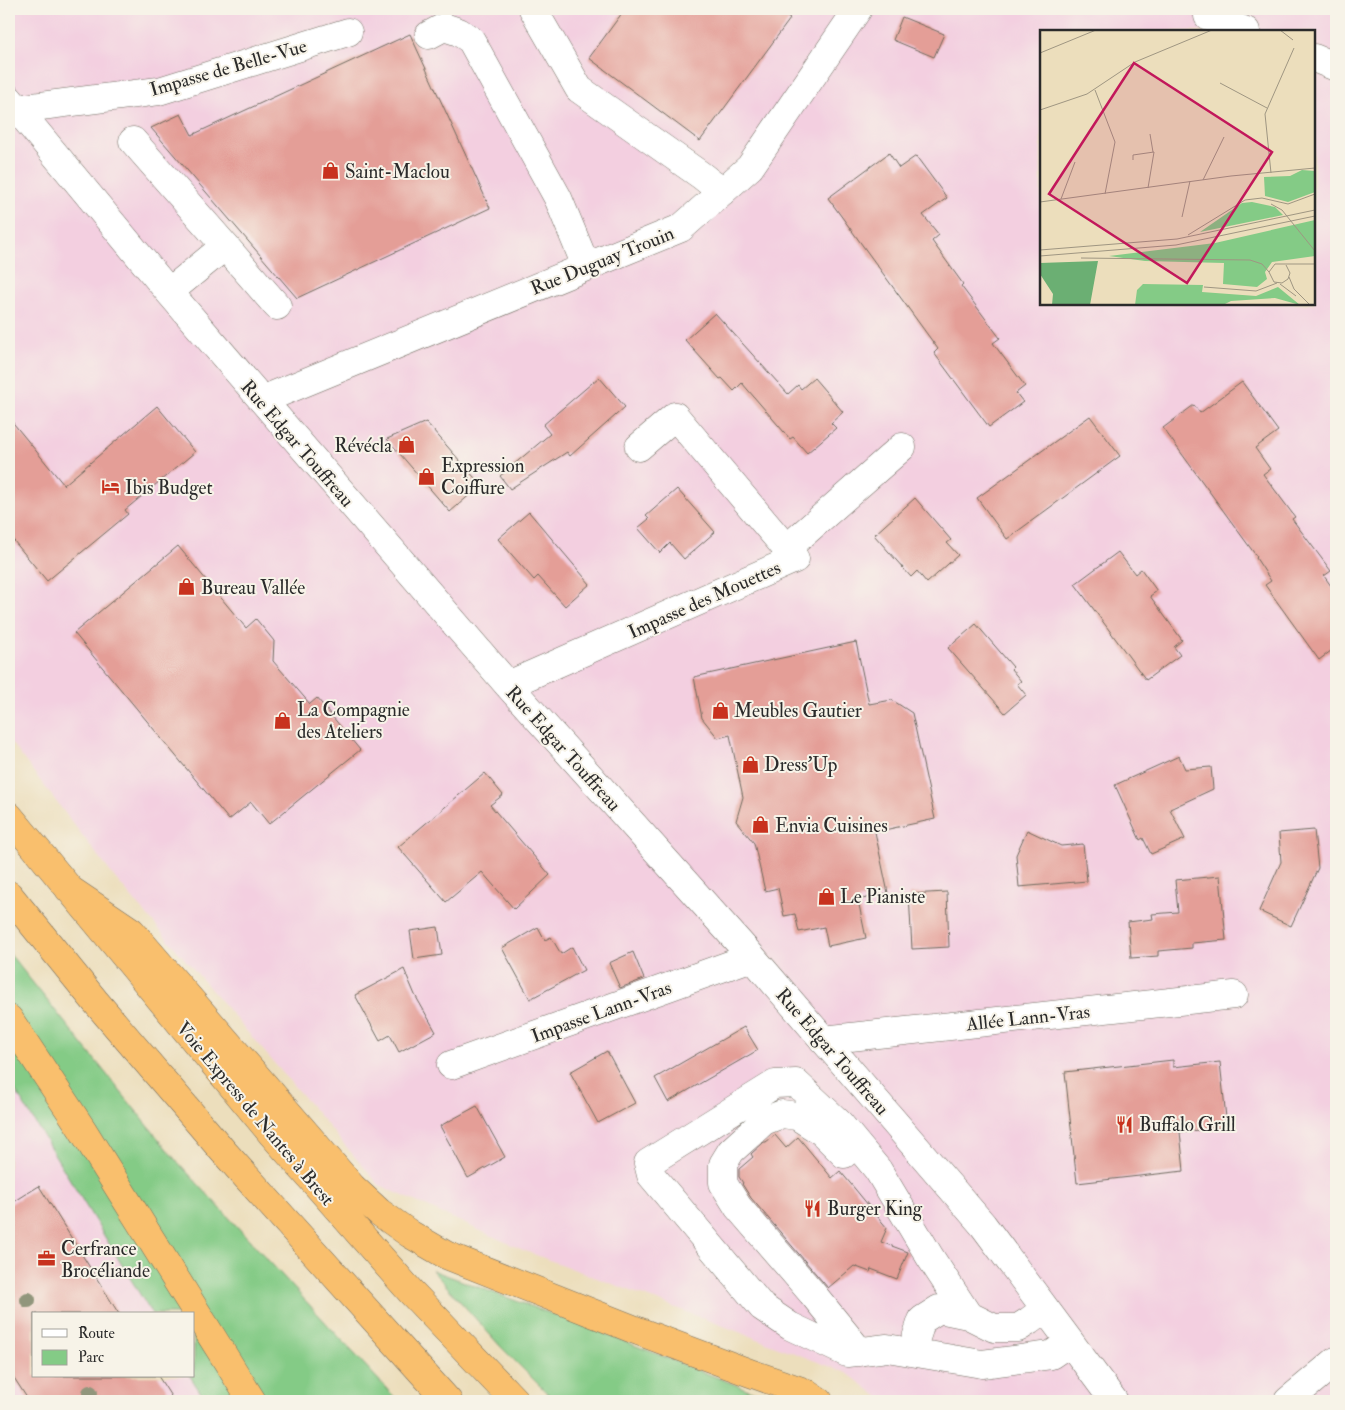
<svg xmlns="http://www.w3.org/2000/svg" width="1345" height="1410" font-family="'IM FELL Double Pica',serif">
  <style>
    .built { fill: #f3cfe0; fill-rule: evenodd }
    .green { fill: #84cb86; stroke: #587b58 }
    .building { fill: #e49e97 }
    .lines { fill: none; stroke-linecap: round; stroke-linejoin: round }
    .minor-casing { stroke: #6f6a5e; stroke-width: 29 }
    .highway-casing { stroke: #6f6a5e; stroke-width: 29 }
    .minor { stroke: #fff; stroke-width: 28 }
    .highway { stroke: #f9bf6d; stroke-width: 28 }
    .tree { fill: #91967b }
    .labels { text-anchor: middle; stroke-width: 4; stroke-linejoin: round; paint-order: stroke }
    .street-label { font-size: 19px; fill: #2b2b2b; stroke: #f7f3e8 }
    .poi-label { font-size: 19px; fill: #2b2b2b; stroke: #f7f3e8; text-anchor: start }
    .inset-road { fill: none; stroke: #9f9682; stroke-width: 1 }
    .view { fill: #c2185b; fill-opacity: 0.15; stroke: #c2185b; stroke-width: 2.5 }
    .inset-edge { fill: none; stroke: #2b2b2b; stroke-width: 2.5 }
  </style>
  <rect width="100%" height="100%" fill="#f7f3e8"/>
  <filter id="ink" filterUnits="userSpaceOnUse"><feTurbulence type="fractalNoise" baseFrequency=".02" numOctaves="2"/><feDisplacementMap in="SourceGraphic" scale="10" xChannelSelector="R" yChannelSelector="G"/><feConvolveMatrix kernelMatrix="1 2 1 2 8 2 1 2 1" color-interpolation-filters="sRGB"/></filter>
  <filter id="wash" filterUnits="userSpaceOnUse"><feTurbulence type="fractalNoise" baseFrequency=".0096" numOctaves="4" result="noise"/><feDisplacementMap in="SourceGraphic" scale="20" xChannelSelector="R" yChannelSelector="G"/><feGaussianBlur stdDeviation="1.12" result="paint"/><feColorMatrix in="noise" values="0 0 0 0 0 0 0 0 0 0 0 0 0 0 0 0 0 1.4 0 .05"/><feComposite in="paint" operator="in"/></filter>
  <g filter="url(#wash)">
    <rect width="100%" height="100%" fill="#ecdebc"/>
    <path class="built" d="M 9,9 L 1336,9 L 1336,1401 L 884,1401 L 847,1373 L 523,1250 L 379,1185 L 115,878 L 9,740 ZM 1041,31 L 1314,31 L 1314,304 L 1041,304 Z
      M 9,1080 L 152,1314 L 34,1314 L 34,1376 L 190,1376 L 206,1401 L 9,1401 Z"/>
    <path class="green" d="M 9,953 L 174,1158 L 398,1401 L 206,1401 L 190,1376 L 194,1376 L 194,1314 L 152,1314 L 9,1080 Z
      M 432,1270 L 598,1331 L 777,1401 L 555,1401 L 501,1347 Z"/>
    <g id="blocks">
      <path class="building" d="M 625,9 L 777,9 L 790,19 L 700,141 L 589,58 Z
        M 902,17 L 944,34 L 934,57 L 893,40 Z
        M 410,34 L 490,208 L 297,298 L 151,128 L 181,114 L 192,135 Z
        M 889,153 L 899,168 L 916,156 L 947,198 L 923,215 L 939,235 L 932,241 L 963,284 L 961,286 L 1000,338 L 993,343 L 1025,386 L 1016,393 L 1023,402 L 989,427 L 934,353 L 938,349 L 828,198 Z
        M 715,313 L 788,394 L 798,385 L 801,389 L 814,378 L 843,412 L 831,423 L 836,428 L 807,453 L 793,437 L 790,439 L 742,383 L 734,391 L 722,378 L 720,379 L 685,340 Z
        M 599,377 L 625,407 L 570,456 L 567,452 L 510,489 L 500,476 L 550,434 L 543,425 Z
        M 1242,382 L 1278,431 L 1255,448 L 1270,469 L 1263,474 L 1295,517 L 1292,519 L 1331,571 L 1324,576 L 1336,593 L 1336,647 L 1319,660 L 1265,585 L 1271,581 L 1256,558 L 1257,557 L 1163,428 L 1194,405 L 1200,413 Z
        M 157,406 L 195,452 L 125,510 L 128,514 L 47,581 L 9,535 L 9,418 L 64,485 Z
        M 1090,416 L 1120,456 L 1007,539 L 977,498 Z
        M 426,422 L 481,485 L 450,512 L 387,439 Z
        M 677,489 L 715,532 L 684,559 L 670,543 L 660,553 L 638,528 L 649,519 L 646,516 Z
        M 915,498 L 951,540 L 947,543 L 958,555 L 927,583 L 917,571 L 911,577 L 874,535 Z
        M 529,512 L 590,584 L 565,606 L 538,576 L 534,580 L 498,539 Z
        M 178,546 L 246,628 L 256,619 L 274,641 L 273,661 L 310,704 L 317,698 L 360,750 L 269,824 L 251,802 L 229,820 L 74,633 Z
        M 1118,552 L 1135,574 L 1141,569 L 1157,591 L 1150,596 L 1182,640 L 1174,647 L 1180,655 L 1146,680 L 1075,584 Z
        M 976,624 L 1013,667 L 1011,669 L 1021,681 L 1017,684 L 1026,695 L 1005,713 L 948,648 Z
        M 856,642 L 869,704 L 892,700 L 912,713 L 935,819 L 875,832 L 888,893 L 858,900 L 866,938 L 828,946 L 824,927 L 799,932 L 795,914 L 784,916 L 778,888 L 765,891 L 754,843 L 736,821 L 743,797 L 730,735 L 718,738 L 702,718 L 694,677 Z
        M 1179,756 L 1185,769 L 1211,767 L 1213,789 L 1170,809 L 1185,839 L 1151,854 L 1143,838 L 1140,840 L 1115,785 Z
        M 485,773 L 503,795 L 490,805 L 550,875 L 514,909 L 482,872 L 446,902 L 398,847 Z
        M 1027,830 L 1061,846 L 1083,844 L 1087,881 L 1019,887 L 1016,855 Z
        M 1314,830 L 1318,868 L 1291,926 L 1259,911 L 1281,862 L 1279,833 Z
        M 1220,876 L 1226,940 L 1192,943 L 1192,948 L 1158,951 L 1158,956 L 1131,958 L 1128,922 L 1153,919 L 1152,914 L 1178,912 L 1175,880 Z
        M 947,892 L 949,947 L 912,949 L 909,894 Z
        M 438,927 L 442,955 L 414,959 L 410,931 Z
        M 538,927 L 545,940 L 551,937 L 561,954 L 572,947 L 584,970 L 530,999 L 502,948 Z
        M 633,952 L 644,979 L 620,988 L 609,963 Z
        M 404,969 L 415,995 L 436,1032 L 399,1052 L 390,1035 L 380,1041 L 355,995 Z
        M 744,1027 L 758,1050 L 668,1102 L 655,1078 Z
        M 607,1051 L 635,1103 L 598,1123 L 570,1072 Z
        M 1173,1060 L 1173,1067 L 1220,1062 L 1227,1127 L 1180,1132 L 1184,1171 L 1077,1183 L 1065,1072 Z
        M 477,1106 L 505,1157 L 468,1178 L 440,1126 Z
        M 775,1135 L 786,1148 L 798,1137 L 832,1178 L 840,1171 L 855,1189 L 887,1228 L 881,1242 L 908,1252 L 897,1279 L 871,1269 L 870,1272 L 854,1266 L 828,1288 L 751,1198 L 742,1184 L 743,1183 L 739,1177 L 739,1169 L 753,1157 L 751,1154 L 764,1142 L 766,1142 Z
        M 39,1186 L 119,1314 L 34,1314 L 34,1376 L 158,1376 L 174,1401 L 29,1401 L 9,1370 L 9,1205 Z"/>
    </g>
  </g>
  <g filter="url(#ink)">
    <use href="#blocks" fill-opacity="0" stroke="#6f6a5e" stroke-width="1"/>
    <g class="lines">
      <defs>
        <path id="minor" d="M 533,9 L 579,89 L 702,176 L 722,192
          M 1210,9 L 1208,16 L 1246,31
          M 429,35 L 444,27 L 459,32 L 471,40 L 558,198 L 586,266
          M 1314,58 L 1336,67
          M 9,99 L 169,292 L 508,685 L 752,957 L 983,1225 L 1114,1401
          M 17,109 L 159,91 L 348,32
          M 133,141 L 225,246 L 169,292
          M 225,246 L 277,306
          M 262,400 L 681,228 L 750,167 L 858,9
          M 786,549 L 902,447
          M 508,685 L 795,559 L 675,416 L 639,447
          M 823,1040 L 1234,995
          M 451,1065 L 752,957
          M 844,1154 L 822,1132 L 797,1116 L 782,1114 L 764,1121 L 731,1151 L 723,1164 L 723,1183 L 738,1207 L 812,1293 L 860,1352
          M 1045,1309 L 1029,1321 L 1018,1328 L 994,1328 L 968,1315 L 930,1257 L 878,1170 L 839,1123 L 796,1083 L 775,1084 L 648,1163 L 651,1175 L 762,1307 L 790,1326 L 847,1353 L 887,1348 L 982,1364 L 1051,1355 L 1070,1342
          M 915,1352 L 916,1338 L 922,1320 L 939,1309 L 968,1315
          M 1288,1401 L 1336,1361"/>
        <path id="highway" d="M 9,816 L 272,1134 L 411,1292 L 515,1401
          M 69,889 L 131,931 L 352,1187 L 379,1212 L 410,1234 L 446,1255 L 638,1331 L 750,1373 L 807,1393 L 819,1401
          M 9,895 L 95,1001 L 223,1151 L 448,1401
          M 9,1019 L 82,1129 L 252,1401"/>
      </defs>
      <use href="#minor" class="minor-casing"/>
      <use href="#highway" class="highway-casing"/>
      <use href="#minor" class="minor"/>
      <use href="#highway" class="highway"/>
    </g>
    <g class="tree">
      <circle cx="28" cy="1300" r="8"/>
      <circle cx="90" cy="1393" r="8"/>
    </g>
  </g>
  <defs>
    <symbol id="shop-bare" viewBox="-9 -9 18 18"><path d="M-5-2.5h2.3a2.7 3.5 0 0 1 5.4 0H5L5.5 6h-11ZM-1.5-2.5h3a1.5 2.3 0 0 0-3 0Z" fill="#c8321e" stroke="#f7f3e8" stroke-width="2.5" paint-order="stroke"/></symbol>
    <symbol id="hotel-bare" viewBox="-9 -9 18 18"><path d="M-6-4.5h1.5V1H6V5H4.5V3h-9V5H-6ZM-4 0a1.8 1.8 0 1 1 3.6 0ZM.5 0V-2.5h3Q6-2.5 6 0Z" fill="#c8321e" stroke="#f7f3e8" stroke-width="2.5" paint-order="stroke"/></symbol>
    <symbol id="restaurant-bare" viewBox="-9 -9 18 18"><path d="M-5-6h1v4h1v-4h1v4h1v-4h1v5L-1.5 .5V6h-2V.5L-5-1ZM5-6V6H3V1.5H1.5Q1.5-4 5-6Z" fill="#c8321e" stroke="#f7f3e8" stroke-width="2.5" paint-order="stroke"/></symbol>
    <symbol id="office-bare" viewBox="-9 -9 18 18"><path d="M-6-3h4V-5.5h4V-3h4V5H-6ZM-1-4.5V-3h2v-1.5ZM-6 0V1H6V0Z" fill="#c8321e" stroke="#f7f3e8" stroke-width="2.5" paint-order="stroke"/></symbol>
  </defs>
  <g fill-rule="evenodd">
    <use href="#shop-bare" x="318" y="158" width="25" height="25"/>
    <use href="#shop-bare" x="394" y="432" width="25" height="25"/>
    <use href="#shop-bare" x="414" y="464" width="25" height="25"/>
    <use href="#hotel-bare" x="98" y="474" width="25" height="25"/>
    <use href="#shop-bare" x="174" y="574" width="25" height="25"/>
    <use href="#shop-bare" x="708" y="698" width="25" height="25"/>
    <use href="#shop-bare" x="270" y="708" width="25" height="25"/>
    <use href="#shop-bare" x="738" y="752" width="25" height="25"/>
    <use href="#shop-bare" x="748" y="812" width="25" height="25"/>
    <use href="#shop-bare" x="814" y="884" width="25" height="25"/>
    <use href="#restaurant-bare" x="1112" y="1112" width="25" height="25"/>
    <use href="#restaurant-bare" x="800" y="1196" width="25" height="25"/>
    <use href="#office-bare" x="34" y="1246" width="25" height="25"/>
  </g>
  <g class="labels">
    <g class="street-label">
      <text transform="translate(228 67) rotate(-16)" y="7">Impasse de Belle-Vue</text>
      <text transform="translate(602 260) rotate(-22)" y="7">Rue Duguay Trouin</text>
      <text transform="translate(298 443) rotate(49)" y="7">Rue Edgar Touffreau</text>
      <text transform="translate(704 599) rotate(-24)" y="7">Impasse des Mouettes</text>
      <text transform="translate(564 748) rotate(48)" y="7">Rue Edgar Touffreau</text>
      <text transform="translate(601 1011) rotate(-20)" y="7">Impasse Lann-Vras</text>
      <text transform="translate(1028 1017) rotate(-6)" y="7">Allée Lann-Vras</text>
      <text transform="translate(833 1051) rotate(49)" y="7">Rue Edgar Touffreau</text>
      <text transform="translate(256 1113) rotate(50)" y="7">Voie Express de Nantes à Brest</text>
    </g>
    <g class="poi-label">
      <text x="345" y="178">Saint-Maclou</text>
      <text x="392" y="452" text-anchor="end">Révécla</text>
      <text x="441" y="472">Expression<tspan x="441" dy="22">Coiffure</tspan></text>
      <text x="125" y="494">Ibis Budget</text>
      <text x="201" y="594">Bureau Vallée</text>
      <text x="297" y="716">La Compagnie<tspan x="297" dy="22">des Ateliers</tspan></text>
      <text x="734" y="717">Meubles Gautier</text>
      <text x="764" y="771">Dress'Up</text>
      <text x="775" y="832">Envia Cuisines</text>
      <text x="840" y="903">Le Pianiste</text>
      <text x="1139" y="1131">Buffalo Grill</text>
      <text x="827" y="1215">Burger King</text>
      <text x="61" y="1255">Cerfrance<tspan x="61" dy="22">Brocéliande</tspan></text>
    </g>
  </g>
  <g transform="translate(1040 30)">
    <rect width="275" height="275" fill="#ecdebc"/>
    <path d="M 262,140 L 275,141 L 275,162 L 248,172 L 225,166 L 224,147 L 250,146 ZM 212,172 L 235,177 L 243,185 L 160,202 L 202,173 ZM 275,190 L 275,226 L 232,232 L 225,242 L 227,249 L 217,257 L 183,254 L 184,233 L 105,231 L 69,226 L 175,213 ZM 103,254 L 163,255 L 162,262 L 216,266 L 238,257 L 260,275 L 235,268 L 191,271 L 183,275 L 95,275 L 97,260 Z" fill="#84cb86"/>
    <path d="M 58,231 L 50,275 L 12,275 L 13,264 L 0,244 L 0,233 Z" fill="#6baf73"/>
    <path class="inset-road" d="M 240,0 L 253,10M 0,23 L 56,0M 180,53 L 227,78M 55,60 L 75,112 L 65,164M 0,80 L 47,64 L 95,32 L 172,0M 110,104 L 113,122M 93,130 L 93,125 L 114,122 L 108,158M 231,143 L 225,84 L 254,18M 219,144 L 227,129M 163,150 L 184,107M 21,169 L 35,132M 0,172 L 191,146 L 275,138M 231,174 L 242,180 L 275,221M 142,187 L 150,151M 148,205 L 205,170 L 222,168 L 248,174 L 275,164M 0,220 L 137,209 L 275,180M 0,226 L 136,215 L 275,186M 41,228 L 210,230 L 222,234 L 229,242M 246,235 L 250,243 L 248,249 L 242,253 L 234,252 L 229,242 L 235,234 L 275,234M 249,247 L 254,259 L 270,275M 240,254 L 256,266M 164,257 L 216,261 L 237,253"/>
    <path class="view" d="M 94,33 L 232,122 L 147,253 L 9,164 Z"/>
    <rect width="275" height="275" class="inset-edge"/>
  </g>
  <rect width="1345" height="1410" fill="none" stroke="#f7f3e8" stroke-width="30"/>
  <rect x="32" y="1312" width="162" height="65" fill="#f7f3e8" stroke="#a5a39c"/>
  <rect x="42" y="1329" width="25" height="8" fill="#ffffff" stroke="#a5a39c"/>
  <text x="78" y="1338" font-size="15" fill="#2b2b2b">Route</text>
  <rect x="42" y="1350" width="25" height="15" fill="#84cb86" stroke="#a5a39c"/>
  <text x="78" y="1362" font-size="15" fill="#2b2b2b">Parc</text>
</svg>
